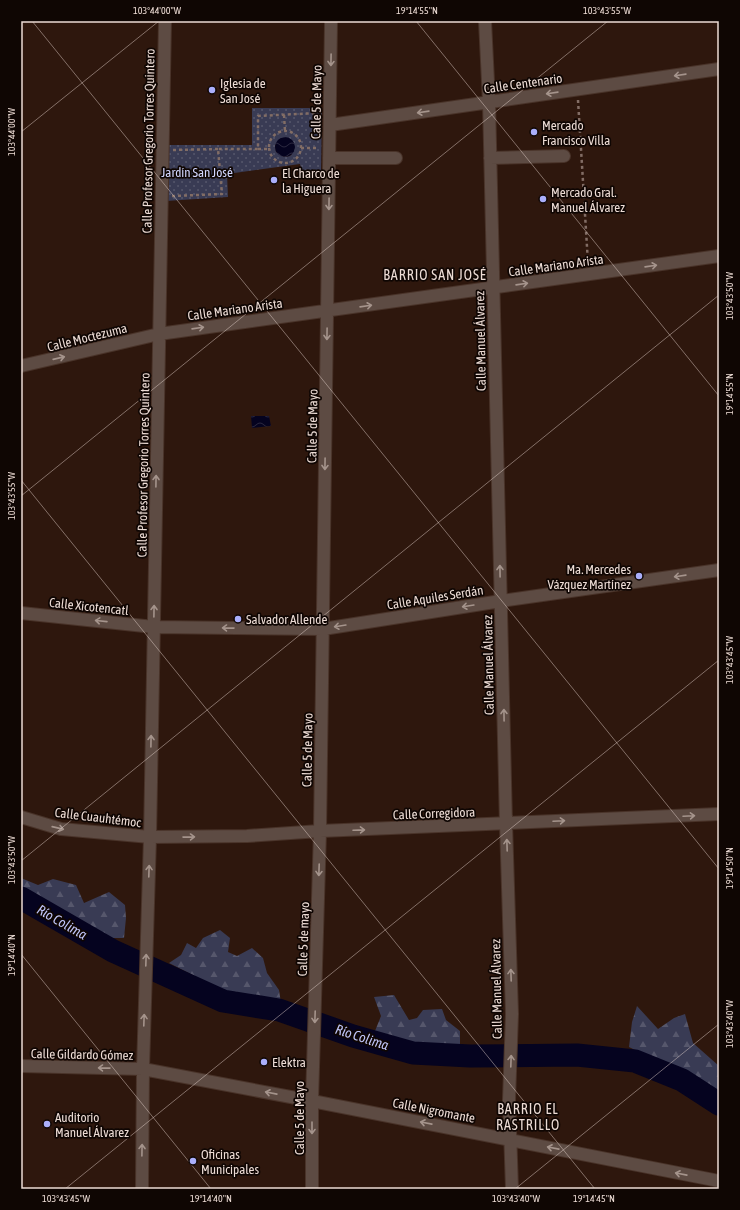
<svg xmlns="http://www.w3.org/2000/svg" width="740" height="1210" font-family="'Asap Condensed',sans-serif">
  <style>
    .green { fill: url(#green-dots); fill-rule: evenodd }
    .forest { fill: url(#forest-firs) }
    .water { fill: url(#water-waves) }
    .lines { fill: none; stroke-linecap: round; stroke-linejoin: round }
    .river { stroke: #05031f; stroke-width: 23 }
    .minor-casing { stroke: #493329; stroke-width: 14 }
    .path { stroke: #826d65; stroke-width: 2.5; stroke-dasharray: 3 3; stroke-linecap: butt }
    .minor { stroke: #5d4b43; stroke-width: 12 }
    .oneway { stroke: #a5948c }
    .ticks { fill: none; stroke: #eddcd5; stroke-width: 1; stroke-opacity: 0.45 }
    .poi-dot { fill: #abaffb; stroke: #0f0603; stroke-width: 1.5 }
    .labels { text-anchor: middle; stroke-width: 3.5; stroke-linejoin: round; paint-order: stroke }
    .poi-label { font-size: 13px; fill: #eddcd5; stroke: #0f0603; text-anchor: start }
    .street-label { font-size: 13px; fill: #eddcd5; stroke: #0f0603 }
    .park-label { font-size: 13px; fill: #d3d7ff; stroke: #0f0603 }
    .neighbourhood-label { font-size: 14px; letter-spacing: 1px; fill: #eddcd5; stroke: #0f0603 }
    .water-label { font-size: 14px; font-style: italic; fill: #c0c5f9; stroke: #0f0603 }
    .neatline { fill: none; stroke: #eddcd5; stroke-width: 1.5 }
    .ticks-label { font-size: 10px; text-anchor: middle; fill: #eddcd5 }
  </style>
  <defs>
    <pattern id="green-dots" width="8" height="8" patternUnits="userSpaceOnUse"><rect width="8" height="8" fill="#393b54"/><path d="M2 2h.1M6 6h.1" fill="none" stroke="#56576c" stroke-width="1.8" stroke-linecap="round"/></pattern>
    <pattern id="forest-firs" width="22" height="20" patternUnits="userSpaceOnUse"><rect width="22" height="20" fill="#393b54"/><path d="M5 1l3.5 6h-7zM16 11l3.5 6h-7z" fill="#56576c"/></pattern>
    <pattern id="water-waves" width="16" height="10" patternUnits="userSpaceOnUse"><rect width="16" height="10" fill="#05031f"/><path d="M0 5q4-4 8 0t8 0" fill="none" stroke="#2a273f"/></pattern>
  </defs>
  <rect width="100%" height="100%" fill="#2e170d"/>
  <path class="green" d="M 252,108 L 322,108 L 321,173 L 302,175 L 300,164 L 227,174 L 228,197 L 166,201 L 168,145 L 252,145 ZM 288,138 L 293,142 L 292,154 L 290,156 L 284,157 L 276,152 L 275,145 Z"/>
  <path class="forest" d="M 21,878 L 38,885 L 53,879 L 76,885 L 84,903 L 109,892 L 125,905 L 126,918 L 124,938 L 101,938 L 69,931 L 48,909 L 30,910 L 21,905 Z
    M 220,930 L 230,938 L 228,952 L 237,956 L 252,948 L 263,958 L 267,973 L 279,990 L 281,1003 L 222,990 L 169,963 L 181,955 L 187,943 L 196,948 L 203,938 Z
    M 394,995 L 409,1020 L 417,1018 L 423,1010 L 442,1009 L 446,1020 L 460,1031 L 460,1045 L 416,1047 L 375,1031 L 381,1016 L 374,997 Z
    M 637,1006 L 658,1029 L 674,1018 L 685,1014 L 693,1043 L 719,1066 L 719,1099 L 678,1071 L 629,1047 L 632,1022 Z"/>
  <path class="water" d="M275 147a10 10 0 1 1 20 0a10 10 0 1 1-20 0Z
    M 251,416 L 269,416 L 271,426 L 252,428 Z"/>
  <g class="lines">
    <path class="river" d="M 21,898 L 113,951 L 223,1001 L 279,1010 L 353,1036 L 413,1053 L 470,1056 L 577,1055 L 635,1061 L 682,1080 L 719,1104"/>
    <defs>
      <path id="minor" d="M 485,21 L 489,102 L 506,824 L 512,1014 L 509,1100 L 512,1189
        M 330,125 L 719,69
        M 329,158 L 396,158
        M 490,158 L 564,156
        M 21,366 L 159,334 L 719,256
        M 21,613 L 154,627 L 323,629 L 501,601 L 719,570
        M 21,817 L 61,829 L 150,837 L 247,836 L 320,831 L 719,814
        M 21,1066 L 143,1069 L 312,1101 L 719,1181
        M 142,1189 L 143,1069 L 150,837 L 165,21
        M 312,1189 L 312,1101 L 320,831 L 331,21"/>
    </defs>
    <use href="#minor" class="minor-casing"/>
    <path class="path" d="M 578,100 L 588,263
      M 284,115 L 285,131
      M269 147a16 16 0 1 1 32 0a16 16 0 1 1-32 0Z
      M 301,148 L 319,148
      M 258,149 L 269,149
      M 173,150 L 218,149
      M 172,196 L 222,194 L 218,149 L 258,149 L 258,116 L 318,113"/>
    <use href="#minor" class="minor"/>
  </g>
  <defs><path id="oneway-shaft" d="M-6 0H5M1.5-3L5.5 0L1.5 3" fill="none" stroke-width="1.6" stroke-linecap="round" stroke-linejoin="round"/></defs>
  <g class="oneway">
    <use href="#oneway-shaft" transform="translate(331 60) rotate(91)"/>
    <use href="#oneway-shaft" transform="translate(680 75) rotate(172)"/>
    <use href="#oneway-shaft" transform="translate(552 93) rotate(172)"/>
    <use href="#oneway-shaft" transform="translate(423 112) rotate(172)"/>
    <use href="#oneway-shaft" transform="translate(329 204) rotate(91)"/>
    <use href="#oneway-shaft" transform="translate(651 266) rotate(-8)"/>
    <use href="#oneway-shaft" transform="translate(522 284) rotate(-8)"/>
    <use href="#oneway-shaft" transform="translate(366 306) rotate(-8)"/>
    <use href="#oneway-shaft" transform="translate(198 328) rotate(-8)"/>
    <use href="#oneway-shaft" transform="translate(327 334) rotate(91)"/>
    <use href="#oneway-shaft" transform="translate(59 358) rotate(-13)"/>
    <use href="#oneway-shaft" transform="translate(325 464) rotate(91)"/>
    <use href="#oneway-shaft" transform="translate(156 481) rotate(-89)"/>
    <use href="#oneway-shaft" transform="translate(500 571) rotate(-91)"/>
    <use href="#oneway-shaft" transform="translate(680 576) rotate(172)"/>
    <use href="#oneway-shaft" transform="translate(468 606) rotate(171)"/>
    <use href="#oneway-shaft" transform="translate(154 611) rotate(-89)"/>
    <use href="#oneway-shaft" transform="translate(101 621) rotate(-174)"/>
    <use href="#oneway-shaft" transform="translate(340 626) rotate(171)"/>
    <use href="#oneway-shaft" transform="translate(228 628) rotate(-179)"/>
    <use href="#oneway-shaft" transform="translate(504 715) rotate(-91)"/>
    <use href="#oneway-shaft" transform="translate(151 741) rotate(-89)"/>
    <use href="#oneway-shaft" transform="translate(689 816) rotate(-3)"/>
    <use href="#oneway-shaft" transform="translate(559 821) rotate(-3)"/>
    <use href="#oneway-shaft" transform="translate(58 828) rotate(13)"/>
    <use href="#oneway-shaft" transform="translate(359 830) rotate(-2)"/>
    <use href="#oneway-shaft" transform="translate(189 837) rotate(-1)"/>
    <use href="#oneway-shaft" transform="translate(507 845) rotate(-92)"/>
    <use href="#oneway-shaft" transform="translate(319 870) rotate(92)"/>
    <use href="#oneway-shaft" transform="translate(149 871) rotate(-88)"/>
    <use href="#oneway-shaft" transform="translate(146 960) rotate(-88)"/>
    <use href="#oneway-shaft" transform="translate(511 975) rotate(-92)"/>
    <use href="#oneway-shaft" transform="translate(315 1017) rotate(92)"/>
    <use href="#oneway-shaft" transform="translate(144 1020) rotate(-88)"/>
    <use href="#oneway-shaft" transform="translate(511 1061) rotate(-88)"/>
    <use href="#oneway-shaft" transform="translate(104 1068) rotate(-179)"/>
    <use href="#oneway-shaft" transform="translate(271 1093) rotate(-169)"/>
    <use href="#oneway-shaft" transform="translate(426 1123) rotate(-169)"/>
    <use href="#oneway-shaft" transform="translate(312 1128) rotate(90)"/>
    <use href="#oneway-shaft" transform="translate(553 1148) rotate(-169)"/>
    <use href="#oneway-shaft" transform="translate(142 1150) rotate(-89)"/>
    <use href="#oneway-shaft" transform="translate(681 1174) rotate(-169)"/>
  </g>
  <path class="ticks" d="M 32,21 L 719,869M 416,21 L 719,396M 21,132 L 159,21M 21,480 L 595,1189M 21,496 L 608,21M 21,861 L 719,295M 21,954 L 211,1189M 65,1189 L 719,660M 515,1189 L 719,1024"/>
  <g class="poi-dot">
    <circle cx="212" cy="90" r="4"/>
    <circle cx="534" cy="132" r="4"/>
    <circle cx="274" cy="180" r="4"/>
    <circle cx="543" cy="199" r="4"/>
    <circle cx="639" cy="576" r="4"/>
    <circle cx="238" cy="619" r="4"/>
    <circle cx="264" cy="1062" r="4"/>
    <circle cx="47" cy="1124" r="4"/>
    <circle cx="193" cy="1161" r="4"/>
  </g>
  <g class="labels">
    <g class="poi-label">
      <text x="220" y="88">Iglesia de<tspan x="220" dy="15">San José</tspan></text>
      <text x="542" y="130">Mercado<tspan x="542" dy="15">Francisco Villa</tspan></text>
      <text x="282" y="178">El Charco de<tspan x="282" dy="15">la Higuera</tspan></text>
      <text x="551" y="197">Mercado Gral.<tspan x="551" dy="15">Manuel Álvarez</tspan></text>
      <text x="631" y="574" text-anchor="end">Ma. Mercedes<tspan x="631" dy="15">Vázquez Martínez</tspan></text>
      <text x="246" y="624">Salvador Allende</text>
      <text x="272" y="1067">Elektra</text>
      <text x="55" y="1122">Auditorio<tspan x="55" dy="15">Manuel Álvarez</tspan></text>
      <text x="201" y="1159">Oficinas<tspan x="201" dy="15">Municipales</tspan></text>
    </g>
    <g class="street-label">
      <text transform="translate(523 83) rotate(-8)" y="5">Calle Centenario</text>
      <text transform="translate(316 102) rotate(-89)" y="5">Calle 5 de Mayo</text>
      <text transform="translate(148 141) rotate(-89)" y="5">Calle Profesor Gregorio Torres Quintero</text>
      <text transform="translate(556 265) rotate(-8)" y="5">Calle Mariano Arista</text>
      <text transform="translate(235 309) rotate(-8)" y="5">Calle Mariano Arista</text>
      <text transform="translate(87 337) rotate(-14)" y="5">Calle Moctezuma</text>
      <text transform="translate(480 341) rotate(-91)" y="5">Calle Manuel Álvarez</text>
      <text transform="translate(312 426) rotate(-89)" y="5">Calle 5 de Mayo</text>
      <text transform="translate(143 465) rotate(-89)" y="5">Calle Profesor Gregorio Torres Quintero</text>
      <text transform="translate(435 597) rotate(-9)" y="5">Calle Aquiles Serdán</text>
      <text transform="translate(89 606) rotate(6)" y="5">Calle Xicotencatl</text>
      <text transform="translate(488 665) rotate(-91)" y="5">Calle Manuel Álvarez</text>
      <text transform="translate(307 750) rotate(-89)" y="5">Calle 5 de Mayo</text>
      <text transform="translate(434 813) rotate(-2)" y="5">Calle Corregidora</text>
      <text transform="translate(98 817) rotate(7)" y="5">Calle Cuauhtémoc</text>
      <text transform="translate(303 939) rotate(-88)" y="5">Calle 5 de mayo</text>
      <text transform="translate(496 989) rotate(-91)" y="5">Calle Manuel Álvarez</text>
      <text transform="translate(82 1054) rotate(1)" y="5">Calle Gildardo Gómez</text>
      <text transform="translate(434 1110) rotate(11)" y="5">Calle Nigromante</text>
      <text transform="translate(299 1118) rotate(-90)" y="5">Calle 5 de Mayo</text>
    </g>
    <g class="park-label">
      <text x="197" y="177">Jardín San José</text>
    </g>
    <g class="neighbourhood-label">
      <text x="435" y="280">BARRIO SAN JOSÉ</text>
      <text x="528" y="1114">BARRIO EL<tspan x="528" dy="16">RASTRILLO</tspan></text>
    </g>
    <g class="water-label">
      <text transform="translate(62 922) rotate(30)" y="5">Río Colima</text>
      <text transform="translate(362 1037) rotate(18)" y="5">Río Colima</text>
    </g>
  </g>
  <rect width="740" height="1210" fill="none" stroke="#0f0603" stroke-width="44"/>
  <rect x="22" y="22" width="696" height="1166" class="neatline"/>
  <g class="ticks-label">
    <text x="157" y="14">103°44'00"W</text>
    <text x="417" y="14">19°14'55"N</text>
    <text x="607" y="14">103°43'55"W</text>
    <text transform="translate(11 132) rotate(-90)" y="4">103°44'00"W</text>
    <text transform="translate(729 296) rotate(-90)" y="4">103°43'50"W</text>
    <text transform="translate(729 394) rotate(-90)" y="4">19°14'55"N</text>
    <text transform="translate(11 496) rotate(-90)" y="4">103°43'55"W</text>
    <text transform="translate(729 660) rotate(-90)" y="4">103°43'45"W</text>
    <text transform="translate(11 860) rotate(-90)" y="4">103°43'50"W</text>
    <text transform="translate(729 868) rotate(-90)" y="4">19°14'50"N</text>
    <text transform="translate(11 955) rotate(-90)" y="4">19°14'40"N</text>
    <text transform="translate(729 1024) rotate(-90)" y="4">103°43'40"W</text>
    <text x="66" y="1202">103°43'45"W</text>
    <text x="211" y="1202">19°14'40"N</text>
    <text x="516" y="1202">103°43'40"W</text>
    <text x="594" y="1202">19°14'45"N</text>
  </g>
</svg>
